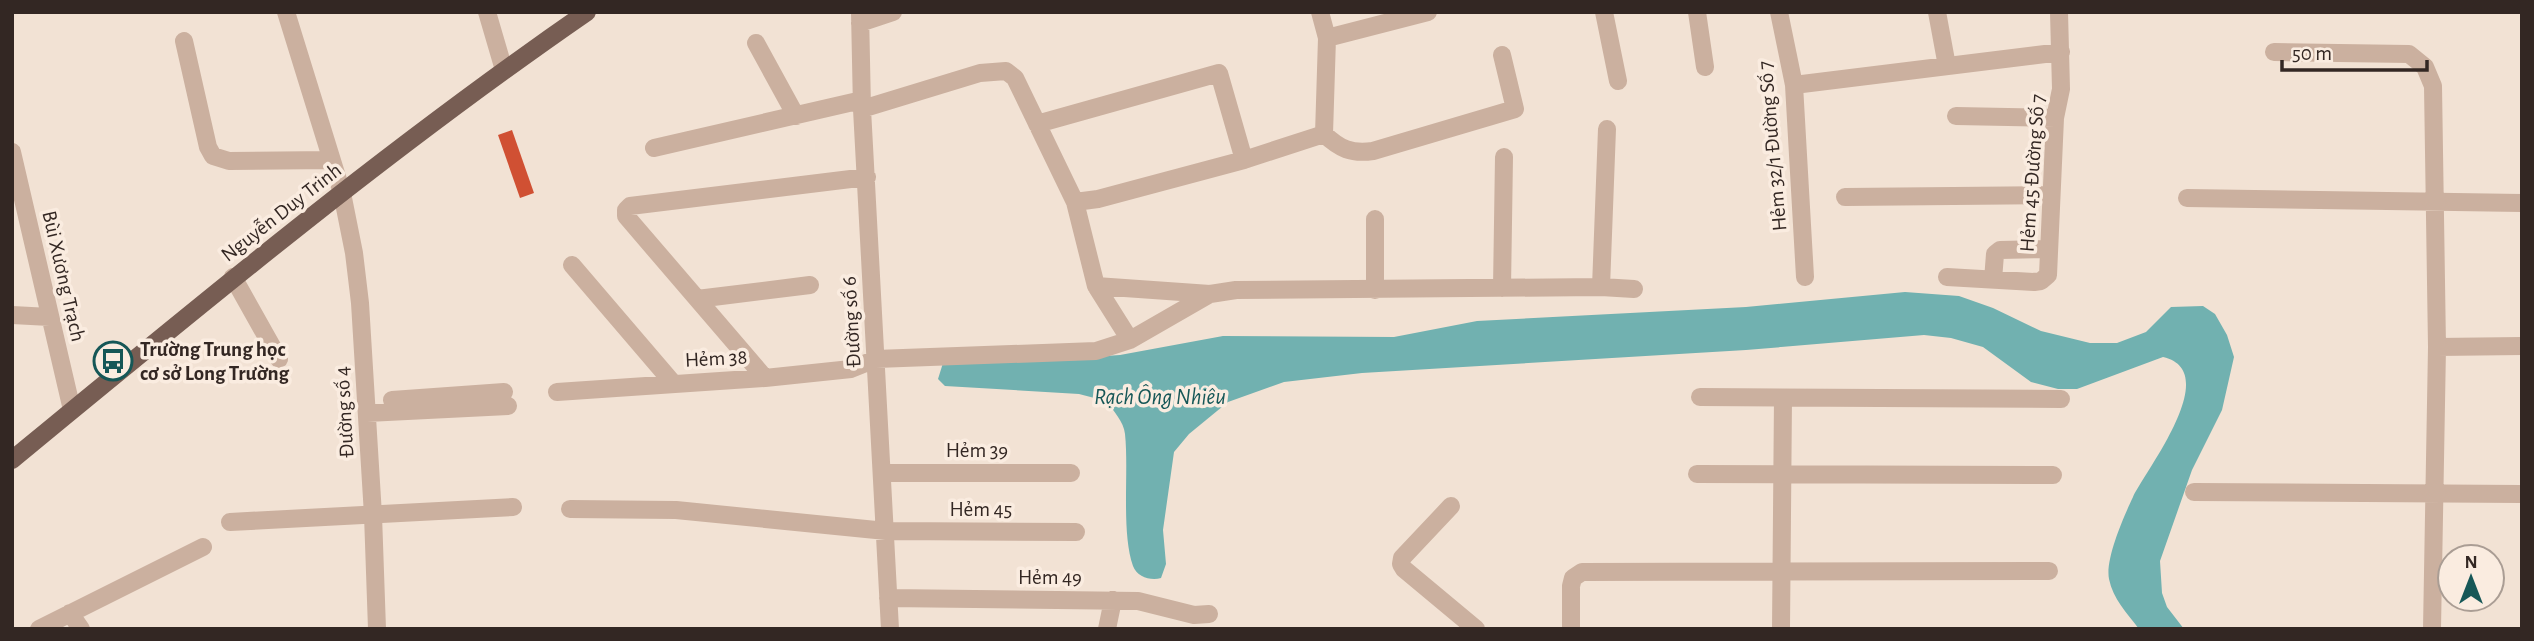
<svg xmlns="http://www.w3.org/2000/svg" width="2534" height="641" font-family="'Alegreya Sans',sans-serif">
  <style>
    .water { fill: #71b1b0 }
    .building { fill: #d05033 }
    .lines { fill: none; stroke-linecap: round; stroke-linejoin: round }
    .minor { stroke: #cbb09f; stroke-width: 18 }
    .major { stroke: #775d53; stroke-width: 18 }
    .labels { text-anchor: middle; stroke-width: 7; stroke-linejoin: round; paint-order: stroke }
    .street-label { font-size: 21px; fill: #332723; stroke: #faece0 }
    .poi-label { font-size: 21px; font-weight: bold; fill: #332723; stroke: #faece0; text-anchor: start }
    .water-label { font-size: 23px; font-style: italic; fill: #165757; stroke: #faece0 }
  </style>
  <rect width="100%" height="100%" fill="#f2e2d4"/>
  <path class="water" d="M 1905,292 L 1959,296 L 1993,308 L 2041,331 L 2090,343 L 2117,343 L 2146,332 L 2171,307 L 2203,306 L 2215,314 L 2227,335 L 2234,357 L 2222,410 L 2192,470 L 2160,561 L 2162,593 L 2167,607 L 2184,629 L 2139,629 C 2127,613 2113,599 2109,579 C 2105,559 2124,516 2133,497 C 2146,470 2224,371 2163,357 L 2077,389 L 2058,389 L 2031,382 L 1983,347 L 1951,338 L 1924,335 L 1746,350 L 1362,373 L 1284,382 L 1228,402 L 1189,434 L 1174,452 L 1163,530 L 1166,564 L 1161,578 C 1151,581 1137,577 1133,566 C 1121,532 1129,471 1125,434 C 1124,422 1113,410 1106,401 L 1079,394 L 945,386 L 938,379 L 943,363 L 1032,361 L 1120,355 L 1223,336 L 1394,337 L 1477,321 L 1746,307 Z"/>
  <path class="building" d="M 512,130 L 534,193 L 520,198 L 498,135 Z"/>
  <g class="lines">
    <path class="minor" d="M 286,12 L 342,193 L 354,253 L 360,303 L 373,515 L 377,629
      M 487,12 L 504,70
      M 860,12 L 862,109 L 890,629
      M 1320,12 L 1327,38
      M 1604,12 L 1618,81
      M 1697,12 L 1705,67
      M 1779,12 L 1794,85 L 1805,277
      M 1937,12 L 1947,66
      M 860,23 L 893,12
      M 184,41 L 208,147 L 213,156 L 229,161 L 332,160
      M 756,43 L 796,116
      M 2274,52 L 2409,54 L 2425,67 L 2433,86 L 2437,347 L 2432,629
      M 1794,85 L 2061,52
      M 862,109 L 980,73 L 1006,71 L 1015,78 L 1075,202 L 1098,199 L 1244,160 L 1324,134 C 1340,149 1351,154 1373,151 L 1515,109 L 1502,55
      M 1956,116 L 2055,118
      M 1037,124 L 1219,73 L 1244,160
      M 1324,134 L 1327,38 L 1428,12
      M 654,148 L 862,100
      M 12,152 L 72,410
      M 1845,197 L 2051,195
      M 2187,198 L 2522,203
      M 1075,202 L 1096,286
      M 1375,219 L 1375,290
      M 572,265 L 673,383
      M 233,277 L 279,359
      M 1947,277 L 2034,282 L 2041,281 L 2048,275 L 2055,118 L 2061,89 L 2059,12
      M 1993,280 L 1995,254 L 2000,250 L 2049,249
      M 1601,287 L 1607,129
      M 1502,288 L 1504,157
      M 697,299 L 810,285
      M 12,315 L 50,317
      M 1130,340 L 1096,286 L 1210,294
      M 2437,347 L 2522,346
      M 765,378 L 626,216 L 626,210 L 630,206 L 867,177
      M 557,392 L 765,378 L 851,369 L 876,359 L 1096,351 L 1130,340 L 1210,294 L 1236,290 L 1601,287 L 1634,289
      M 1700,397 L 2061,399
      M 392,400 L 504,392
      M 367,413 L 508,406
      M 882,473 L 1071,473
      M 1697,474 L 2053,475
      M 2194,492 L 2522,494
      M 1451,506 L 1402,558 L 1401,564 L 1404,569 L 1476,629
      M 570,509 L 676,510 L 886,531 L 1076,532
      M 230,522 L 513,507
      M 888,598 L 1138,601 L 1194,615 L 1209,614
      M 70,613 L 81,629
      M 39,629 L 203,547
      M 1107,629 L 1113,600
      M 1571,629 L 1571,586 L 1573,578 L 1582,572 L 2049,571
      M 1781,629 L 1783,398"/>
    <path class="major" d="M 12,460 C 200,305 387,150 587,12"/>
  </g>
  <defs>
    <symbol id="bus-ring" viewBox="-11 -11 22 22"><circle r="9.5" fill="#faece0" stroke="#165757" stroke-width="1.5"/><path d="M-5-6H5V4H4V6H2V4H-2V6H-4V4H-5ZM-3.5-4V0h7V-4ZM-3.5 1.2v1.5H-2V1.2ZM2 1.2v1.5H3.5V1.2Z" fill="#165757"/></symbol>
  </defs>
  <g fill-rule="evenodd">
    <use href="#bus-ring" x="91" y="339" width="44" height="44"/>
  </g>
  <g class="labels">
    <g class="street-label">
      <text transform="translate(1772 146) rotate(-95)" y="7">Hẻm 32/1 Đường Số 7</text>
      <text transform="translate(2032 173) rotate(-86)" y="7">Hẻm 45 Đường Số 7</text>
      <text transform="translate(281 212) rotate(-38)" y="7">Nguyễn Duy Trinh</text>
      <text transform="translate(64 276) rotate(77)" y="7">Bùi Xương Trạch</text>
      <text transform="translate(851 322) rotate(-93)" y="7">Đường số 6</text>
      <text transform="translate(716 358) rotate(-3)" y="7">Hẻm 38</text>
      <text transform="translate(344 412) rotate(-93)" y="7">Đường số 4</text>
      <text x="977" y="457">Hẻm 39</text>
      <text x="981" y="516">Hẻm 45</text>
      <text x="1050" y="584">Hẻm 49</text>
    </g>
    <g class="poi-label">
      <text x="140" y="356">Trường Trung học<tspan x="140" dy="24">cơ sở Long Trường</tspan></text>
    </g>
    <g class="water-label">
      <text x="1160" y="404">Rạch Ông Nhiêu</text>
    </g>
  </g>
  <rect width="2534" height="641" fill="none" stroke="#332723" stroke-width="28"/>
  <g transform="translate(2471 578)"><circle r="33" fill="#faece0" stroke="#aa9d94" stroke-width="2"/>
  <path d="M0-5L12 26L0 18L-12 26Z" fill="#165757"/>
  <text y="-10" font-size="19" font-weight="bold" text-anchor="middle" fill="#332723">N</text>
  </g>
  <path d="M2282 60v10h145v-10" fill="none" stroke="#332723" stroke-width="3.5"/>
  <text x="2292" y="60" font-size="21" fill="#332723" stroke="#faece0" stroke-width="5" paint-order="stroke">50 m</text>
</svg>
